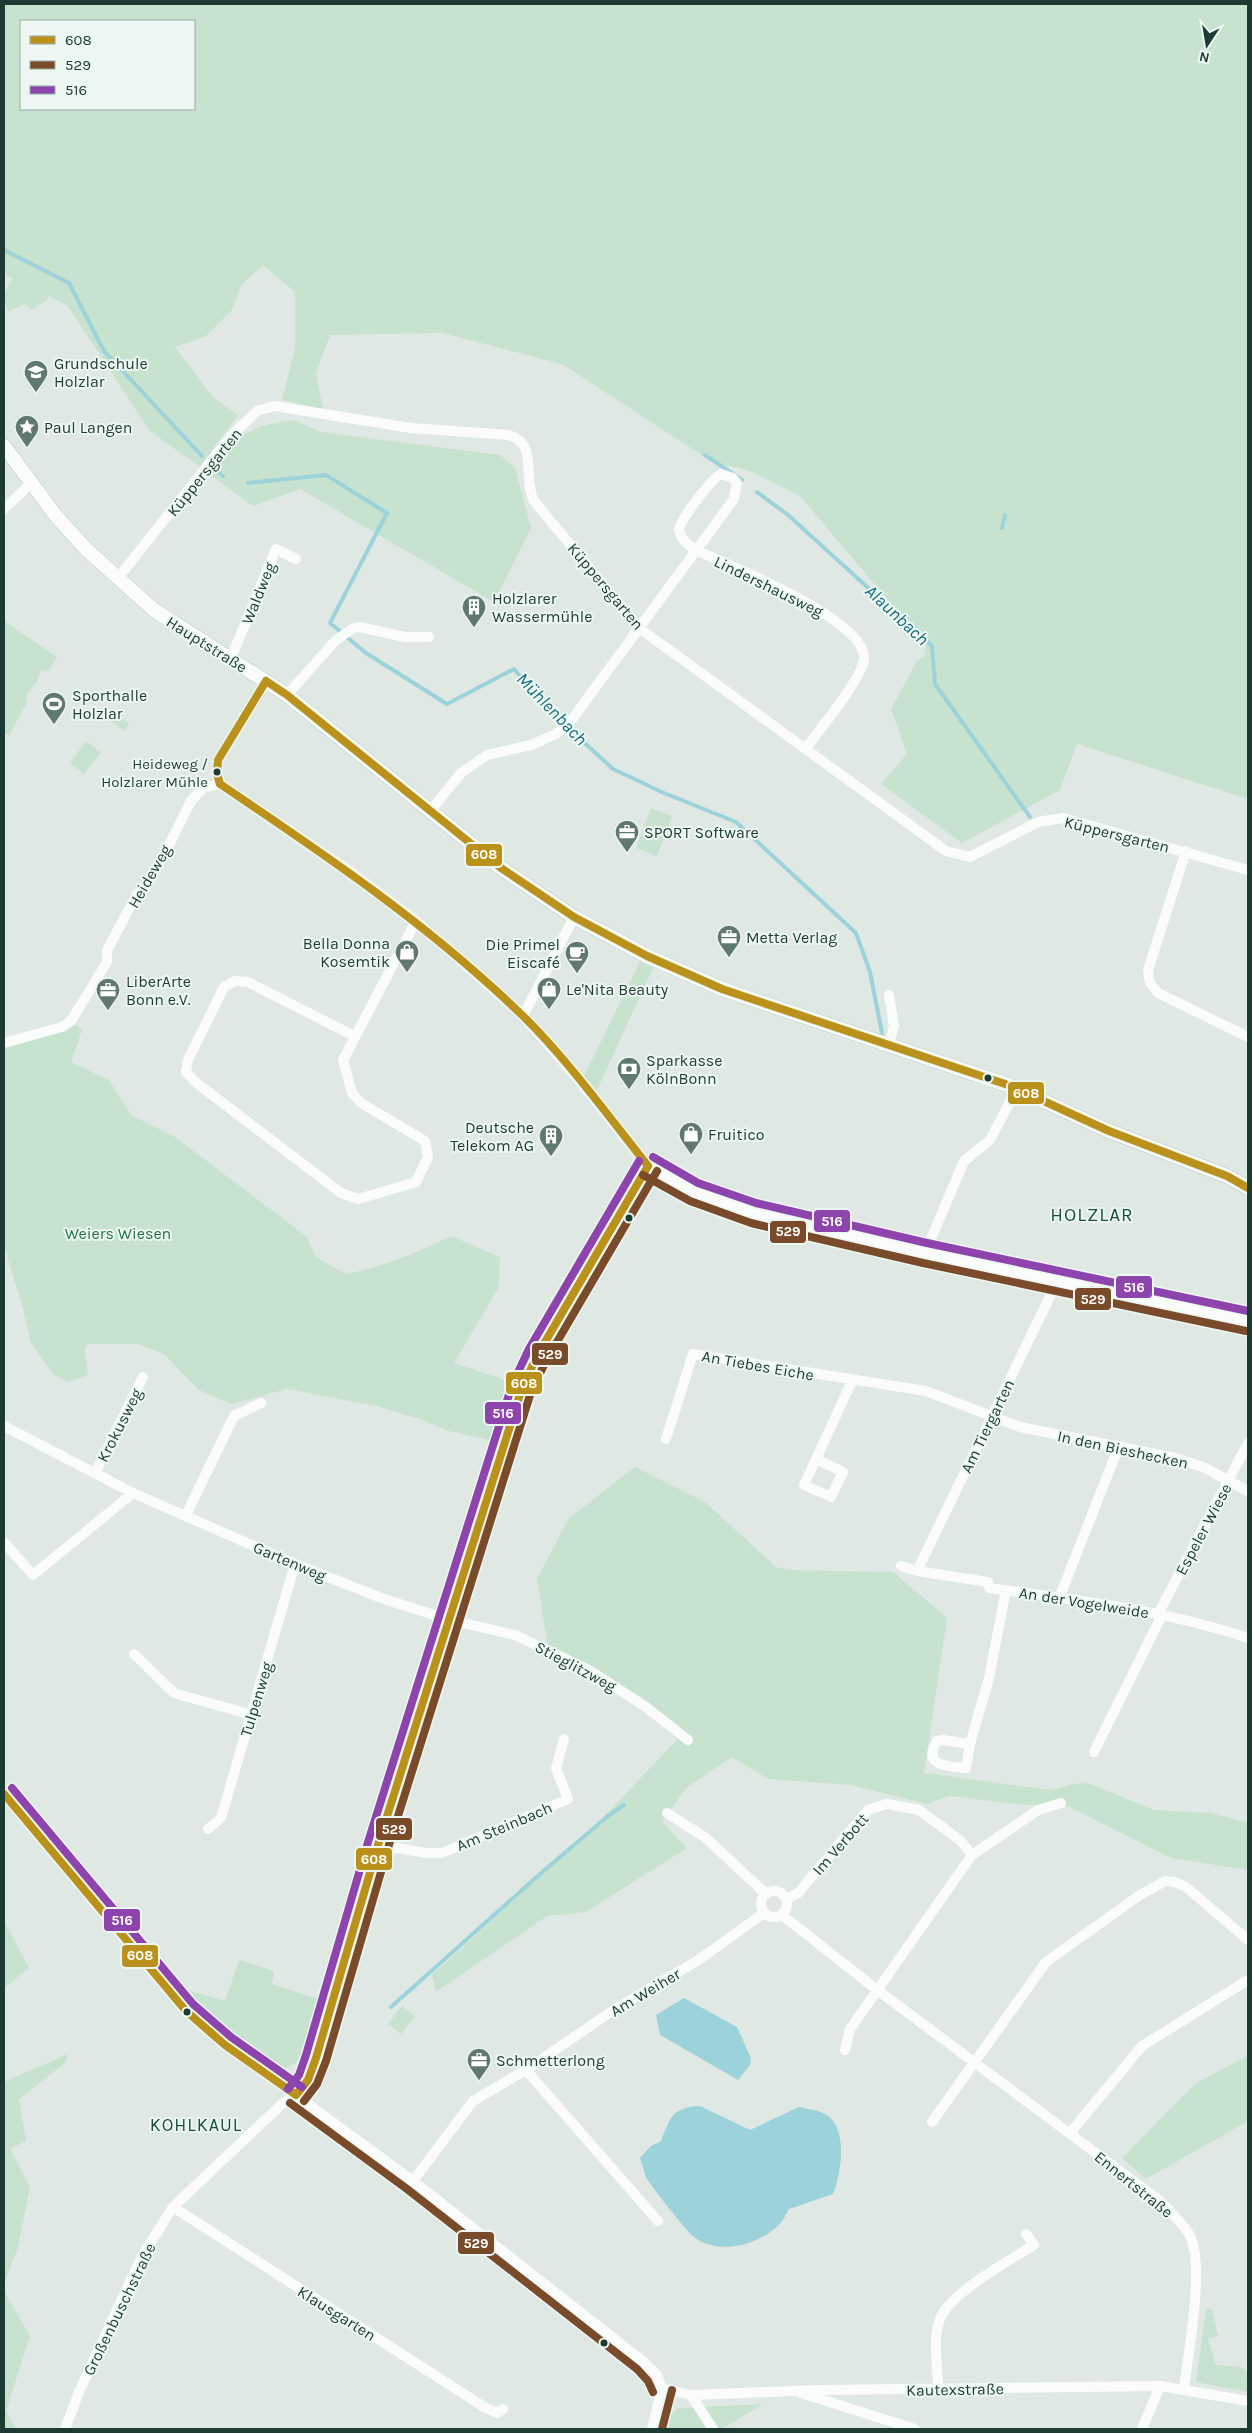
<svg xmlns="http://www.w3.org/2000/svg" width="1252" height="2433" font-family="Karla,sans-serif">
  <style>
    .green { fill: #c7e2cf; fill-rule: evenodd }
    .water { fill: #9cd3da }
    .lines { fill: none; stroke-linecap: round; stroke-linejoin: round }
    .stream { stroke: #9cd3da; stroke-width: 4 }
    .secondary-casing { stroke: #bcc7c2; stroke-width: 15 }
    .minor { stroke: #fafcfb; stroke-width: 10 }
    .secondary { stroke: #fafcfb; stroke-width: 14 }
    .bus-1-casing { stroke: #edf7f2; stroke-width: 11 }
    .bus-2-casing { stroke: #edf7f2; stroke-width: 11 }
    .bus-3-casing { stroke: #edf7f2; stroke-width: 11 }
    .bus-1 { stroke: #ba921b; stroke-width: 8 }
    .bus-2 { stroke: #7a4b2a; stroke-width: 8 }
    .bus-3 { stroke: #8e44ad; stroke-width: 8 }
    .bus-dot { fill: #1d3b32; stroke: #edf7f2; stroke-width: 2 }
    .labels { text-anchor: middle; stroke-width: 4; stroke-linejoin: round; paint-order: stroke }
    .bus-label { font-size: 15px; fill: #1d3b32; stroke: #edf7f2; text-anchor: end }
    .poi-label { font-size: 16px; fill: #1d3b32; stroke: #edf7f2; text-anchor: start }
    .street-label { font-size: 16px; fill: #1d3b32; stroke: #edf7f2 }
    .park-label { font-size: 16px; fill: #247542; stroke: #edf7f2 }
    .water-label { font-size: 18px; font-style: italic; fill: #136c7b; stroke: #edf7f2 }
    .neighbourhood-label { font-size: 18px; letter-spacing: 1px; fill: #184e40; stroke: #edf7f2 }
    .quarter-label { font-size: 19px; letter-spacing: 1px; fill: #184e40; stroke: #edf7f2 }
    .line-badge { stroke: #edf7f2; stroke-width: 2 }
    .badge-label { font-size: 14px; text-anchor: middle; font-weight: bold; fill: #fff }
  </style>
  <rect width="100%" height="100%" fill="#e0e8e4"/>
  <path class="green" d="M 4,4 L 1248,4 L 1248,799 L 1077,744 L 1060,790 L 962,843 L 881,784 L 907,754 L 891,709 L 917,661 L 924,657 L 926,645 L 800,496 L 748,470 L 714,463 L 562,364 L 442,333 L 330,335 L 316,373 L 323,409 L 282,400 L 295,348 L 295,292 L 263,265 L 241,285 L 232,310 L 206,336 L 175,347 L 212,396 L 238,415 L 200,467 L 150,431 L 67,305 L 48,296 L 48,299 L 32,310 L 25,304 L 9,311 C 1,297 4,291 13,279 L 4,273 ZM 21,21 L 194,21 L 194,109 L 21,109 Z
    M 294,420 L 321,432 L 500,455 L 515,468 L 531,528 L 494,602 L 300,489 L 253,506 L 209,474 C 237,434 245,427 294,420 Z
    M 4,621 L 57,657 L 48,671 L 41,670 L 37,681 L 26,696 L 27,702 L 9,736 L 4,733 Z
    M 113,711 L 129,724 L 124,731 L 107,718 Z
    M 86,741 L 101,752 L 84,774 L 70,763 Z
    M 651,808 L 672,816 L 657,856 L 636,848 Z
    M 640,962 L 653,968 L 597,1090 L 584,1076 Z
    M 75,1024 L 82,1030 L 71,1062 L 109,1080 L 131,1115 L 175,1137 L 306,1236 L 316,1257 L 345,1274 C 381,1268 419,1252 451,1236 L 500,1257 L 499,1287 L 454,1363 L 514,1383 L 494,1441 L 449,1431 L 420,1419 L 377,1406 L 287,1389 L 231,1404 L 199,1390 L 164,1354 L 138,1344 L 87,1344 L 85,1352 L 88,1375 L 68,1382 L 54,1375 L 31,1343 L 21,1301 L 4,1247 L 4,1045 Z
    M 635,1467 L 705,1502 L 776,1567 L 789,1570 L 893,1572 L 947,1618 L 924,1773 L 1050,1790 L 1085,1782 L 1154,1810 L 1210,1813 L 1248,1823 L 1248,1870 L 1171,1858 L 1068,1806 L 1026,1805 L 949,1796 L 927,1804 L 851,1785 L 768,1779 L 732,1757 L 686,1788 L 662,1822 L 687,1848 L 586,1912 L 547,1916 L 436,1992 L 432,1975 L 592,1829 L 676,1741 L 677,1736 L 634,1697 L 548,1648 L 537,1579 L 569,1518 Z
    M 4,1921 L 29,1968 L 4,1988 Z
    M 239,1960 L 274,1971 L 272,1984 L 318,1999 L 305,2043 L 297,2062 L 284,2069 L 218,2021 L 184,1989 L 225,2001 Z
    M 402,2006 L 415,2016 L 401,2034 L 388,2024 Z
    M 68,2054 L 66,2062 L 19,2099 L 26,2141 L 10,2149 L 30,2187 L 18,2247 L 4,2284 L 4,2082 Z
    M 1248,2056 L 1248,2121 L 1146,2179 L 1122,2158 L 1196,2083 Z
    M 4,2291 L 30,2336 L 6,2411 L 16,2429 L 4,2429 Z
    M 1206,2309 L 1212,2309 L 1218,2336 L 1208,2339 L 1216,2365 L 1241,2367 L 1248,2371 L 1248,2392 L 1196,2382 Z
    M 763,2404 L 722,2429 L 664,2429 L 666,2419 L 678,2408 Z"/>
  <path class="water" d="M 684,1998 L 737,2027 L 751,2058 L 750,2065 L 738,2080 L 660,2035 L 656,2015 Z
    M 700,2106 L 750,2130 L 799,2107 C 807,2109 818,2110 825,2114 C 849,2127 841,2174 833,2194 L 789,2209 C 786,2214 783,2221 779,2225 C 758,2245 719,2256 694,2237 C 687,2232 650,2185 646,2177 C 644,2171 642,2164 640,2158 L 651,2146 L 661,2141 C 670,2118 672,2107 700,2106 Z"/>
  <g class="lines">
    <path class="stream" d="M 4,250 L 69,283 L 104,351 L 202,456
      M 705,455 L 742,480
      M 214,469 L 223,476
      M 248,483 L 326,475 L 387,513 L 330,623 L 366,653 L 447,704 L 514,669 L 552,713 L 613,769 L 664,793 L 736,822 L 856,933 L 870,972 L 882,1033
      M 757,492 L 788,515 L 932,646 L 935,684 L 1030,817
      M 1002,528 L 1005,515
      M 391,2007 L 540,1874 L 608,1816 L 624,1805"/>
    <defs>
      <path id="secondary" d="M 4,446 L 56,516 L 87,550 L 154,610 L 287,695 L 501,868 L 574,917 L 647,956 L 722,989 L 1011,1086 L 1109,1131 L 1227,1176 L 1248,1188"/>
    </defs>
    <use href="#secondary" class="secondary-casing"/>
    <path class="minor" d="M 4,509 L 31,483
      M 118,578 L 231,436 L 257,411 L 274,406 L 411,428 L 509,435 C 539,444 522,478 534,501 L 639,628 L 946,851 L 970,857 L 1038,822 L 1063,818 L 1248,870
      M 231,658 L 276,549 L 296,559
      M 287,695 L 336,640 L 352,629 L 359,627 L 405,637 L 429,637
      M 220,784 L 351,872 L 416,921 L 523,1016 L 578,1079 L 648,1166 L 694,1192 L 753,1213 L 925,1253 L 1248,1321
      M 220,784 L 217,774 L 218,760 L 266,681
      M 431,810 L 461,773 L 487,755 L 531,745 L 556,734 L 570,722 L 734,499 L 737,483 L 733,478 L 721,474 C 712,478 679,521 679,530 C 680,539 690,547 696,550 C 729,566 867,619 864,659 C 862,679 819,730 806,748
      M 1186,851 L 1148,970 L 1150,983 L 1158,993 L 1248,1037
      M 523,1016 L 574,917
      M 354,1036 L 248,982 L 235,981 L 224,987 L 188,1060 L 186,1072 L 194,1081 L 341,1193 L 358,1199 L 416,1182 L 428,1157 L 425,1141 L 361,1103 L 352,1093 L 343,1060 L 416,921
      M 4,1043 L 62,1027 L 71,1021 L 107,962 L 107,951 L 112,941 L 137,894 L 145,888 L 167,849 L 191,801 L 204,787 L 220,784
      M 889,1044 L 894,1026 L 889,995
      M 925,1253 L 964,1161 L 990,1140 L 1017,1088
      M 4,1426 L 133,1493 L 295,1564 L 384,1599 L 450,1620 L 515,1635 L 589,1670 L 646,1707 L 688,1740
      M 666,1439 L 693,1354 L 926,1391 L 1020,1427 L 1175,1458 L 1203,1467 L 1248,1491
      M 816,1459 L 843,1472 L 831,1497 L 804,1485 L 852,1381
      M 95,1473 L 143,1377
      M 186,1515 L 234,1416 L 261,1403
      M 4,1542 L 33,1575 L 133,1493
      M 901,1566 L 917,1571 L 988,1582 L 989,1588 C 1076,1600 1164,1610 1248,1638
      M 917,1571 L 1057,1282
      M 1060,1596 L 1119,1446
      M 1158,1614 L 1248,1443
      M 134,1654 L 174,1693 L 252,1715
      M 943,1740 L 970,1744 L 966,1768 C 948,1766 922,1767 937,1741 Z
      M 970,1744 L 989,1678 L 1006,1590
      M 1094,1752 L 1162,1615
      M 4,1794 L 165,1987 L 203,2027 L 413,2181 L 644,2362 L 657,2375 L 662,2388
      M 667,1813 L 706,1838 L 766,1894
      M 208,1829 L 221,1818 L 295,1564
      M 378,1845 L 427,1853 L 442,1853 L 568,1799 L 556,1768 L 564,1739
      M761 1904a13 13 0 1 1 26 0a13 13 0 1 1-26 0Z
      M 786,1899 L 798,1893 L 868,1810 L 887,1804 L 919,1810 L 960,1840 L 972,1855
      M 782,1915 L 876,1989 L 1160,2201 C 1171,2212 1183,2223 1190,2236 C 1205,2267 1188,2353 1184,2389
      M 845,2050 L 850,2029 L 972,1855 L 1038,1810 L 1061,1803
      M 526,2070 L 658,2221
      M 932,2122 L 1046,1962 L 1140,1895 L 1165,1881 L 1175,1882 L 1186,1887 L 1248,1940
      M 1070,2133 L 1142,2046 L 1248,1980
      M 413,2181 L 473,2101 L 526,2070 L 615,2009 L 697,1961 L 764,1913
      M 173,2207 L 484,2407 L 497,2413 L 503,2409
      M 662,2388 L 691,2395 L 818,2390 L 1160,2386 L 1248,2401
      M 938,2389 C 938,2366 932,2340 940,2319 C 950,2293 1010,2260 1034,2245 L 1026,2234
      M 801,2393 L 915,2429
      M 691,2395 L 713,2429
      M 65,2429 L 79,2392 L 142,2256 L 173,2207 L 282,2104 L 296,2095 L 308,2080 L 378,1845 L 522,1388 L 538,1354 L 648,1166
      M 652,2429 L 662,2388
      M 1142,2429 L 1160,2386"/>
    <use href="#secondary" class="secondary"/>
    <defs>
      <path id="bus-1" d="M 266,681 L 287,695 L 501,868 L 574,917 L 647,956 L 722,989 L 1011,1086 L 1109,1131 L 1227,1176 L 1248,1188
        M 220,784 C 327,856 429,925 522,1015 C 567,1059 609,1117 648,1166
        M 220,784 L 217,774 L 218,760 L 266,681
        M 4,1794 L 186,2011 L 225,2045 L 296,2095
        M 296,2095 L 308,2080 L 316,2058 L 378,1845 L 522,1388 L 538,1354 L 648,1166"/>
      <path id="bus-2" d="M 643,1175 L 690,1201 L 751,1223 L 923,1263 L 1246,1331
        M 304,2101 L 317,2084 L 326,2061 L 388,1848 L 531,1392 L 547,1359 L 657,1171
        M 290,2103 L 407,2189 L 637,2369 L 648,2381 L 653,2392
        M 662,2429 L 672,2390"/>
      <path id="bus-3" d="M 653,1157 L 698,1183 L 756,1203 L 927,1243 L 1248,1311
        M 12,1788 L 193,2004 L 231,2037 L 302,2087
        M 288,2089 L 299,2075 L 306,2055 L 368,1842 L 512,1385 L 529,1349 L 639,1161"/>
    </defs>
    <use href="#bus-1" class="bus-1-casing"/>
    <use href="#bus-2" class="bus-2-casing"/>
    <use href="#bus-3" class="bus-3-casing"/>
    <use href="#bus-1" class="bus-1"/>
    <use href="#bus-2" class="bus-2"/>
    <use href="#bus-3" class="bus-3"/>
  </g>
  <defs>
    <symbol id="school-pin" viewBox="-11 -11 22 30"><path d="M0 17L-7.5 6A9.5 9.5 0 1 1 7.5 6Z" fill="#617870" stroke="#edf7f2"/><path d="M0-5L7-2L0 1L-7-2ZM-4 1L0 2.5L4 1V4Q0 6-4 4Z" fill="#fff"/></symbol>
    <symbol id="sight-pin" viewBox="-11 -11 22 30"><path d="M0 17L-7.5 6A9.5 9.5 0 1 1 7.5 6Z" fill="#617870" stroke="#edf7f2"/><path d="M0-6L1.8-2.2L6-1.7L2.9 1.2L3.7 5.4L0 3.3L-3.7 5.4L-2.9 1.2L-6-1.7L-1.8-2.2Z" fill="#fff"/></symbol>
    <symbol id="building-pin" viewBox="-11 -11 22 30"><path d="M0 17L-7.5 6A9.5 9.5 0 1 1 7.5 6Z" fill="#617870" stroke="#edf7f2"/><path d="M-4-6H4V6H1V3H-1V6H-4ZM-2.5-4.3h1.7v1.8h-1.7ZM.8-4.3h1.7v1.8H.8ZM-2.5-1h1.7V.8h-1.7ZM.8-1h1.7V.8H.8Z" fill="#fff"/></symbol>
    <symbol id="stadium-pin" viewBox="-11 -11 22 30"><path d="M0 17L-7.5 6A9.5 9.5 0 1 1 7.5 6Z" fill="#617870" stroke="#edf7f2"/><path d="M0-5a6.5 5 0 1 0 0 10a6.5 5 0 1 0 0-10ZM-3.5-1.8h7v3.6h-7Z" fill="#fff"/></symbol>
    <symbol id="office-pin" viewBox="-11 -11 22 30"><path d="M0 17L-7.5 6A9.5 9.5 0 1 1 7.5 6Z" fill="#617870" stroke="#edf7f2"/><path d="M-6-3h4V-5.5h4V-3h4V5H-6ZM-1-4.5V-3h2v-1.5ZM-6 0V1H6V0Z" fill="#fff"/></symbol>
    <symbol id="shop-pin" viewBox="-11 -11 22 30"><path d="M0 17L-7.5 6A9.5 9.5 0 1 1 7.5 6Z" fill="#617870" stroke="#edf7f2"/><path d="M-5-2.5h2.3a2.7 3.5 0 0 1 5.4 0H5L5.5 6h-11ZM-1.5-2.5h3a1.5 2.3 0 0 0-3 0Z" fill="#fff"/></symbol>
    <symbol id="cafe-pin" viewBox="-11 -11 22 30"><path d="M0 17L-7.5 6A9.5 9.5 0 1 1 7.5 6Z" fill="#617870" stroke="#edf7f2"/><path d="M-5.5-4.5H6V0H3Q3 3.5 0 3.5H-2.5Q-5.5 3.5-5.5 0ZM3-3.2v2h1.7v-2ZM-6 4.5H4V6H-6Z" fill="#fff"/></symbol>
    <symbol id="bank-pin" viewBox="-11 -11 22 30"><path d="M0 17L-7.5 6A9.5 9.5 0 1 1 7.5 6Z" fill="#617870" stroke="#edf7f2"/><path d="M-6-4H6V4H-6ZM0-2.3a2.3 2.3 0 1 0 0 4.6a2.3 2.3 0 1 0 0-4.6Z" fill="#fff"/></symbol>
  </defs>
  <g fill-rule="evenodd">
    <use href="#school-pin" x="22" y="358" width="28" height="38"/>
    <use href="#sight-pin" x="13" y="413" width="28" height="38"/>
    <use href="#building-pin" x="460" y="593" width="28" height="38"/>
    <use href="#stadium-pin" x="40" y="690" width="28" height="38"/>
    <use href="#office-pin" x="613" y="818" width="28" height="38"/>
    <use href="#office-pin" x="715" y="923" width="28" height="38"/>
    <use href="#shop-pin" x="393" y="938" width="28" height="38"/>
    <use href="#cafe-pin" x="563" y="939" width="28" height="38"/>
    <use href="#shop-pin" x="535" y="975" width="28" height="38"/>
    <use href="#office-pin" x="94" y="976" width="28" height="38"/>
    <use href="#bank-pin" x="615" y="1055" width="28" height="38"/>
    <use href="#shop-pin" x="677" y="1120" width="28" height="38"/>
    <use href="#building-pin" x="537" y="1122" width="28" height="38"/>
    <use href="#office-pin" x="465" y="2046" width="28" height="38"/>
  </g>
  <g class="bus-dot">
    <circle cx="217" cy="772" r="4.5"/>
    <circle cx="988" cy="1078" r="4.5"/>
    <circle cx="629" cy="1218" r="4.5"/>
    <circle cx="187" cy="2012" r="4.5"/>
    <circle cx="604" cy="2343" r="4.5"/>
  </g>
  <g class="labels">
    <g class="bus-label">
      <text x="208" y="769">Heideweg /<tspan x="208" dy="18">Holzlarer Mühle</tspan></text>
    </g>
    <g class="poi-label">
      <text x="54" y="369">Grundschule<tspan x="54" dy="18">Holzlar</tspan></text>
      <text x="44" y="433">Paul Langen</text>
      <text x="492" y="604">Holzlarer<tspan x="492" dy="18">Wassermühle</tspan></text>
      <text x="72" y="701">Sporthalle<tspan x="72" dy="18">Holzlar</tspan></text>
      <text x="644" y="838">SPORT Software</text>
      <text x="746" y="943">Metta Verlag</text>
      <text x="390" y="949" text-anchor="end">Bella Donna<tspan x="390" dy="18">Kosemtik</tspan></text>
      <text x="560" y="950" text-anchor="end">Die Primel<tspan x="560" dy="18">Eiscafé</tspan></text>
      <text x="126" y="987">LiberArte<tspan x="126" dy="18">Bonn e.V.</tspan></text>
      <text x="566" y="995">Le'Nita Beauty</text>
      <text x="646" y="1066">Sparkasse<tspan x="646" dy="18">KölnBonn</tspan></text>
      <text x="534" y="1133" text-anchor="end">Deutsche<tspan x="534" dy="18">Telekom AG</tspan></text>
      <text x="708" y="1140">Fruitico</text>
      <text x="496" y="2066">Schmetterlong</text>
    </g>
    <g class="street-label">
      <text transform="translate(204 472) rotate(-51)" y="6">Küppersgarten</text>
      <text transform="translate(606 586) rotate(50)" y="6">Küppersgarten</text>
      <text transform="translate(769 586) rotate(26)" y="6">Lindershausweg</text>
      <text transform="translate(258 593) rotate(-68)" y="6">Waldweg</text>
      <text transform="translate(207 644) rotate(32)" y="6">Hauptstraße</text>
      <text transform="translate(1117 834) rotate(14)" y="6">Küppersgarten</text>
      <text transform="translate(149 876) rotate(-60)" y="6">Heideweg</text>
      <text transform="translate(758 1365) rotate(10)" y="6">An Tiebes Eiche</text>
      <text transform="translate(119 1425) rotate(-63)" y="6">Krokusweg</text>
      <text transform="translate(987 1426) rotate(-64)" y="6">Am Tiergarten</text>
      <text transform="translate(1123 1449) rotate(12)" y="6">In den Bieshecken</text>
      <text transform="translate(1203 1529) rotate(-62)" y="6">Espeler Wiese</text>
      <text transform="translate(290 1561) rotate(23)" y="6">Gartenweg</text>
      <text transform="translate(1084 1602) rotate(9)" y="6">An der Vogelweide</text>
      <text transform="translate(576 1666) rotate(28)" y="6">Stieglitzweg</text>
      <text transform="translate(256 1699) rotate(-73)" y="6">Tulpenweg</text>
      <text transform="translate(504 1826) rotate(-23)" y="6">Am Steinbach</text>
      <text transform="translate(840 1844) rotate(-49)" y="6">Im Verbott</text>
      <text transform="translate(645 1992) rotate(-31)" y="6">Am Weiher</text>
      <text transform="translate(1134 2184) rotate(39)" y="6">Ennertstraße</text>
      <text transform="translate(119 2309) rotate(-64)" y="6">Großenbuschstraße</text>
      <text transform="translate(337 2313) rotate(32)" y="6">Klausgarten</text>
      <text transform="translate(955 2389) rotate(-1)" y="6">Kautexstraße</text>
    </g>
    <g class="park-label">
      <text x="118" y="1239">Weiers Wiesen</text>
    </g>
    <g class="water-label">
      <text transform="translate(897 615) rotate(43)" y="6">Alaunbach</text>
      <text transform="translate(552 709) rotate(46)" y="6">Mühlenbach</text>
    </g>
    <g class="neighbourhood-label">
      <text x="196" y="2131">KOHLKAUL</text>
    </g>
    <g class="quarter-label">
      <text x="1092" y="1221">HOLZLAR</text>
    </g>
  </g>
  <g class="line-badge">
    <rect x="465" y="843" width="38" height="24" rx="5" fill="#ba921b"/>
    <rect x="1007" y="1081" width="38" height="24" rx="5" fill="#ba921b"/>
    <rect x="813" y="1209" width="38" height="24" rx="5" fill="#8e44ad"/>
    <rect x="769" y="1220" width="38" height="24" rx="5" fill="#7a4b2a"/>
    <rect x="1115" y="1275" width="38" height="24" rx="5" fill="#8e44ad"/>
    <rect x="1074" y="1287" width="38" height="24" rx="5" fill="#7a4b2a"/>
    <rect x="531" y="1342" width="38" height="24" rx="5" fill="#7a4b2a"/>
    <rect x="505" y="1371" width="38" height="24" rx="5" fill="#ba921b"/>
    <rect x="484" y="1401" width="38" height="24" rx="5" fill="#8e44ad"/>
    <rect x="375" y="1817" width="38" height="24" rx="5" fill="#7a4b2a"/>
    <rect x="355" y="1847" width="38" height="24" rx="5" fill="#ba921b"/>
    <rect x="103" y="1908" width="38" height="24" rx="5" fill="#8e44ad"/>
    <rect x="121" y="1944" width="38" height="24" rx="5" fill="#ba921b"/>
    <rect x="457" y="2231" width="38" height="24" rx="5" fill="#7a4b2a"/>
  </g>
  <g class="badge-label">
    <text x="484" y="859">608</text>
    <text x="1026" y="1098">608</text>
    <text x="832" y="1226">516</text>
    <text x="788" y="1236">529</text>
    <text x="1134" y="1292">516</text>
    <text x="1093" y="1304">529</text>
    <text x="550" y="1359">529</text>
    <text x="524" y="1388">608</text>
    <text x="503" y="1418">516</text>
    <text x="394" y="1834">529</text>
    <text x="374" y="1864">608</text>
    <text x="122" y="1925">516</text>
    <text x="140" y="1960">608</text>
    <text x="476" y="2248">529</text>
  </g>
  <rect width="1252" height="2433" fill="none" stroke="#1d3b32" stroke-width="10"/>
  <rect x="20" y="20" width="175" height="90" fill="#edf7f2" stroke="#9aaca5"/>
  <rect x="30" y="36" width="25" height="8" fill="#ba921b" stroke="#9aaca5"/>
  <text x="65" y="45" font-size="15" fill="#1d3b32">608</text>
  <rect x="30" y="61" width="25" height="8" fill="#7a4b2a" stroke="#9aaca5"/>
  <text x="65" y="70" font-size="15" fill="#1d3b32">529</text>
  <rect x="30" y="86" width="25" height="8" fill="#8e44ad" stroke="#9aaca5"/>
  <text x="65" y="95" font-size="15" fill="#1d3b32">516</text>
  <g transform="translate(1207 45) rotate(192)" stroke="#edf7f2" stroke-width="4" paint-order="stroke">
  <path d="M0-4L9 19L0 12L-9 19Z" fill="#1d3b32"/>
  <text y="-8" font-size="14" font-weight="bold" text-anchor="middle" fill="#1d3b32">N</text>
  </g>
</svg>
